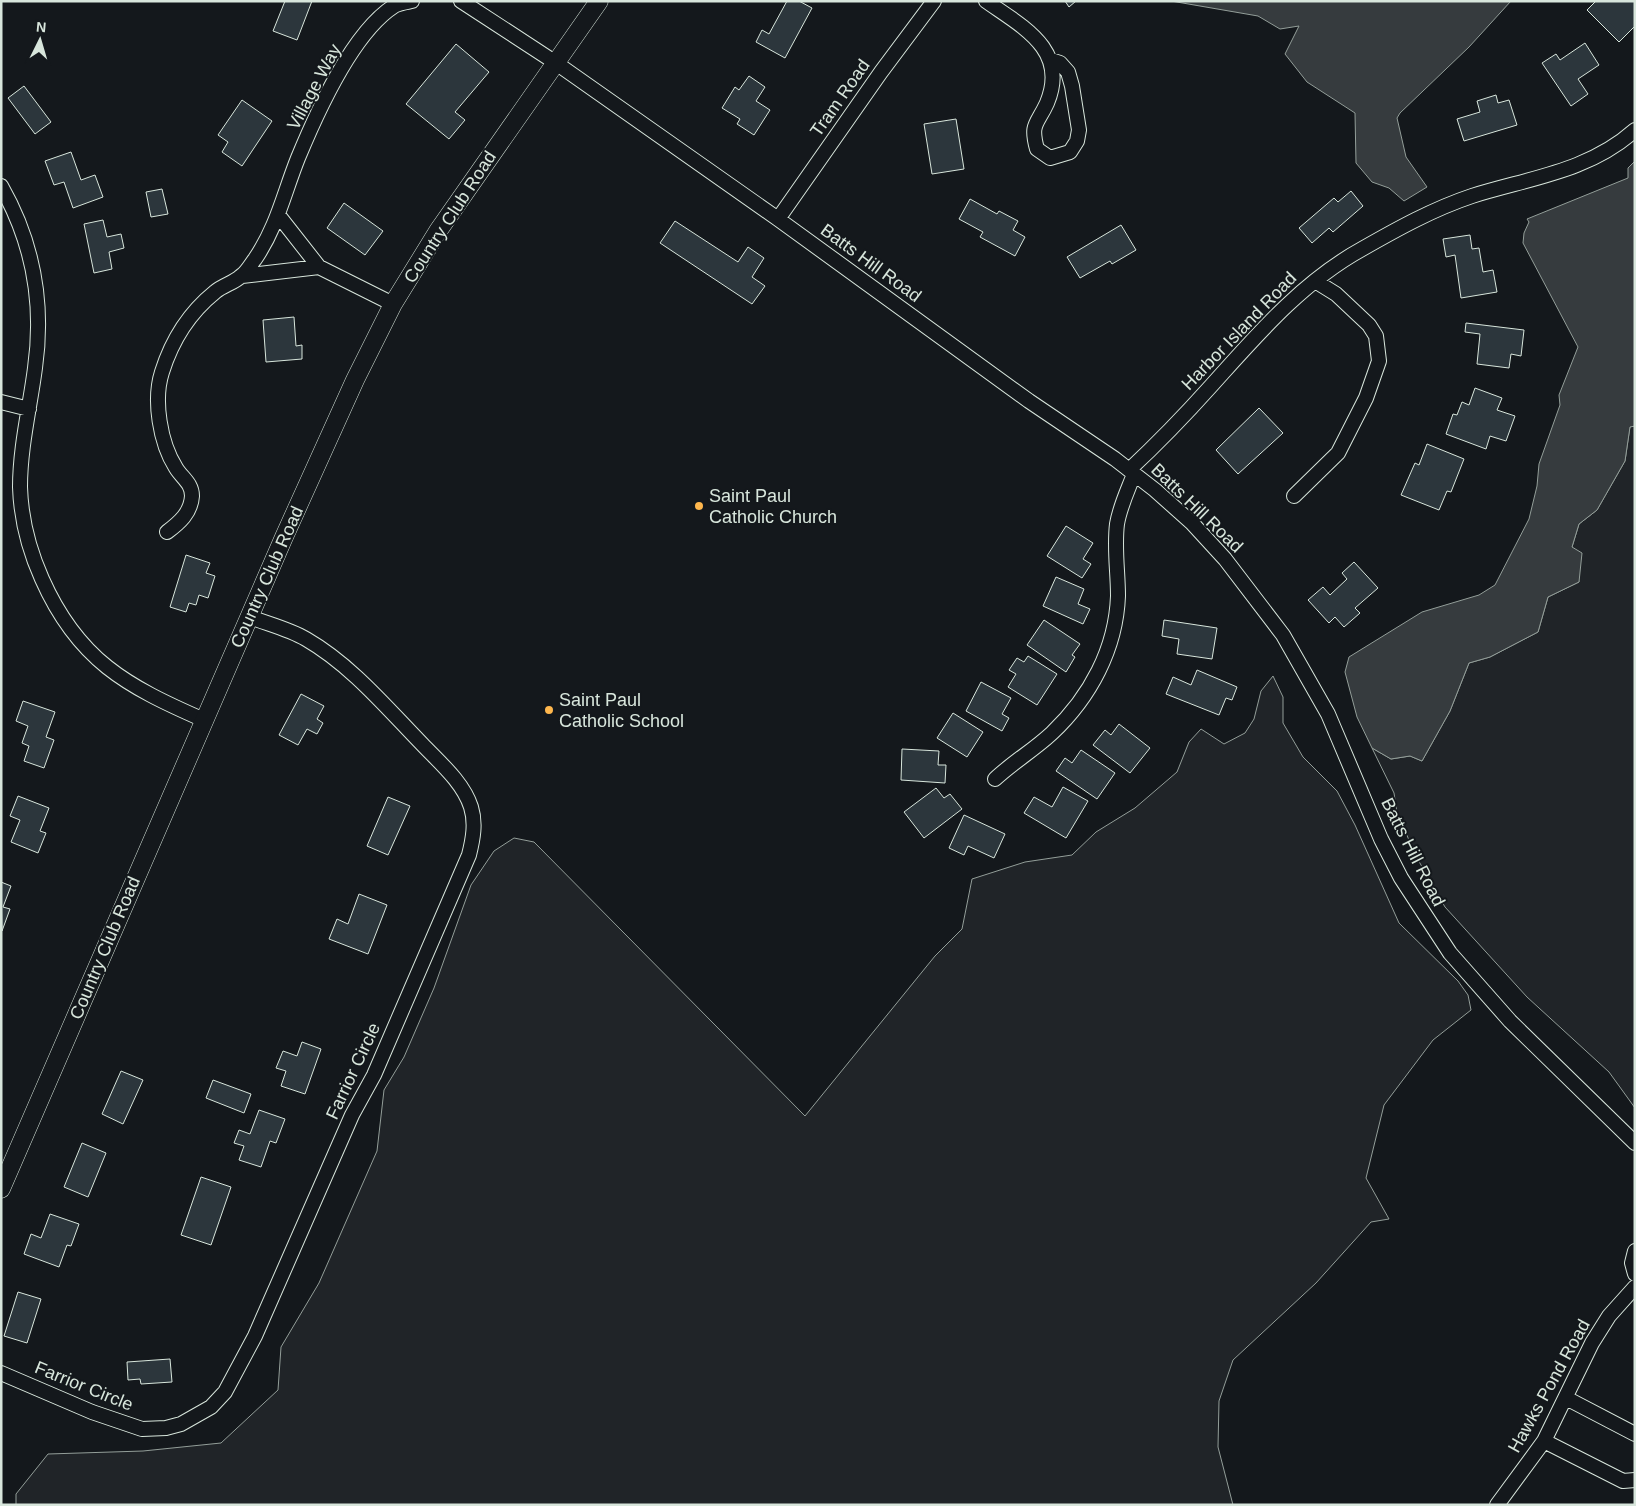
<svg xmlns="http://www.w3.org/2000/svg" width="1636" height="1506" font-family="Helvetica,sans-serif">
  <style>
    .green { fill: #202428; stroke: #939e99 }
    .water { fill: #363b3e; stroke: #939e99 }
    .building { fill: #2c363c; stroke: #d8e6dc }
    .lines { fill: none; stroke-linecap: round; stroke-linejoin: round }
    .minor-casing { stroke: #d8e6dc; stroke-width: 16 }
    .tertiary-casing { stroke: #d8e6dc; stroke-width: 19 }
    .minor { stroke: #14181c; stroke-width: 14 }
    .tertiary { stroke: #14181c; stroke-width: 18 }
    .poi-dot { fill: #ffb74d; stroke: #14181c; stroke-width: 2 }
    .labels { text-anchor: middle; stroke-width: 4; stroke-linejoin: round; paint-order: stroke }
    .street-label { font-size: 18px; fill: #d8e6dc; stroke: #14181c }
    .poi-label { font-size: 18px; fill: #d8e6dc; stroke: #14181c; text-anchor: start }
  </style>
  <rect width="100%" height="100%" fill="#14181c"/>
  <path class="green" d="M 1630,426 L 1635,426 L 1635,1108 L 1609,1072 L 1527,997 L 1445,907 L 1417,858 L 1397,813 L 1394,793 L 1372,748 L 1391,759 L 1410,756 L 1422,761 L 1450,711 L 1469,663 L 1490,657 L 1538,632 L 1548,597 L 1579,582 L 1572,547 L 1579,524 L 1597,510 L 1625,461 Z
    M 1273,676 L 1283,697 L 1283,723 L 1303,757 L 1337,791 L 1355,825 L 1399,923 L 1458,981 L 1468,995 L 1471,1010 L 1433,1040 L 1384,1105 L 1366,1178 L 1389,1219 L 1371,1222 L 1316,1283 L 1233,1360 L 1219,1401 L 1218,1447 L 1233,1505 L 16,1505 L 16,1494 L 48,1454 L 143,1451 L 221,1443 L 278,1390 L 281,1347 L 319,1283 L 377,1151 L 384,1090 L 404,1057 L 434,988 L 471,885 L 494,851 L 514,838 L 534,842 L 805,1116 L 935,956 L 962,929 L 972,879 L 1025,862 L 1072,855 L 1096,832 L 1135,808 L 1177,772 L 1189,742 L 1201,729 L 1224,744 L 1245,733 L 1254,719 L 1261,691 Z"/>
  <path class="water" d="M 1171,1 L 1511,1 L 1469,47 L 1400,113 L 1397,118 L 1406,157 L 1427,187 L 1404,201 L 1389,188 L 1372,182 L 1356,163 L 1355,113 L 1307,82 L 1285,54 L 1299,26 L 1280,29 L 1258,16 Z
    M 1635,161 L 1635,426 L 1630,427 L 1625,461 L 1597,510 L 1579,524 L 1572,547 L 1582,553 L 1579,582 L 1548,597 L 1538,632 L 1490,657 L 1469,663 L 1450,711 L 1422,761 L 1410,756 L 1391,759 L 1372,748 L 1357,717 L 1345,672 L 1349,657 L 1422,612 L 1479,595 L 1495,585 L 1529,519 L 1537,486 L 1539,464 L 1560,405 L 1559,395 L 1578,347 L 1523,243 L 1524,233 L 1529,222 L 1527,219 L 1628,178 L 1628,168 Z"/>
  <path class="building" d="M 285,1 L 312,1 L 297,40 L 273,31 Z
    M 787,1 L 799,1 L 812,8 L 785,58 L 756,42 L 762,30 L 769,34 Z
    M 1065,1 L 1076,1 L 1069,7 Z
    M 1596,1 L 1635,1 L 1635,26 L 1619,42 L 1587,10 Z
    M 1585,43 L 1599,65 L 1578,79 L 1588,94 L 1571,106 L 1542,63 L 1556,54 L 1560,60 Z
    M 456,44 L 489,72 L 455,112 L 465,120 L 449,139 L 406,104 Z
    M 749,76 L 765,87 L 756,101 L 770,110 L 754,135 L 737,124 L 740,119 L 722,108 L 735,87 L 739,90 Z
    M 24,86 L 51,122 L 35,134 L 8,98 Z
    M 1496,95 L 1498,103 L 1509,100 L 1517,125 L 1464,141 L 1457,119 L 1480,112 L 1477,101 Z
    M 242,100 L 272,121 L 242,166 L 222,152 L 228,142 L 218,135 Z
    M 956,119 L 964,169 L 932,174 L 924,124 Z
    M 71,152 L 81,180 L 95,175 L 103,197 L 73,208 L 64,182 L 54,185 L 45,161 Z
    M 162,189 L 168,214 L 151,217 L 146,192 Z
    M 1351,191 L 1363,206 L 1333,232 L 1329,228 L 1312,243 L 1299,228 L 1334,198 L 1338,202 Z
    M 970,199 L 997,214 L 999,211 L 1018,221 L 1013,230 L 1025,237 L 1015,256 L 980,237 L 983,232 L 959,219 Z
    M 344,203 L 383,231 L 365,255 L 327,228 Z
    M 103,220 L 107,237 L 121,234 L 124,248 L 109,252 L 112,269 L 94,273 L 84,224 Z
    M 675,221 L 738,262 L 748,247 L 764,258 L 752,277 L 765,286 L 752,304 L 660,243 Z
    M 1121,225 L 1136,250 L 1112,264 L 1110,261 L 1080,278 L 1067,257 Z
    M 1470,235 L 1472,249 L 1479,248 L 1483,272 L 1493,270 L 1497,292 L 1461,298 L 1455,255 L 1446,257 L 1443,239 Z
    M 294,317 L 296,346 L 302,345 L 302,359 L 266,362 L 263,320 Z
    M 1466,323 L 1524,330 L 1521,356 L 1511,354 L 1509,368 L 1477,364 L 1480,334 L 1465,332 Z
    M 1475,388 L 1502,398 L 1497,410 L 1515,416 L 1506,441 L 1490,436 L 1486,449 L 1446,434 L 1453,414 L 1457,415 L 1462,402 L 1469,405 Z
    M 1259,408 L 1283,433 L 1238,474 L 1216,450 Z
    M 1427,444 L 1464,459 L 1451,492 L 1447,491 L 1439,510 L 1401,495 L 1415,463 L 1419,465 Z
    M 1066,526 L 1093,543 L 1083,559 L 1091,564 L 1082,578 L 1047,556 Z
    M 186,555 L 210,563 L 206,573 L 215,576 L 208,598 L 199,595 L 196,605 L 189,603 L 186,612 L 170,607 Z
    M 1354,562 L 1378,588 L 1355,608 L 1360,613 L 1344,627 L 1335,617 L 1329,623 L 1308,600 L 1323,587 L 1330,595 L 1347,579 L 1342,573 Z
    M 1056,577 L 1084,589 L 1078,604 L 1090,609 L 1083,624 L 1043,606 Z
    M 1044,620 L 1080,644 L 1072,655 L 1075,657 L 1066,672 L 1027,645 Z
    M 1164,620 L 1217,628 L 1212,659 L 1177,654 L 1179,639 L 1162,636 Z
    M 1028,656 L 1057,674 L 1037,705 L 1008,687 L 1016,674 L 1009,670 L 1017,658 L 1024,662 Z
    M 1197,670 L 1237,687 L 1232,700 L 1226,698 L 1219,715 L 1166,694 L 1173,677 L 1191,685 Z
    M 981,682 L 1011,698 L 1002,714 L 1009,718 L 1002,731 L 966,711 Z
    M 301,694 L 324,706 L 317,719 L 323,723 L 317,734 L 307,729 L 298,745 L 279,735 Z
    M 23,701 L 55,712 L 46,737 L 54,740 L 44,768 L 24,761 L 29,746 L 22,743 L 28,726 L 16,721 Z
    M 953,713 L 983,732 L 967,757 L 937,738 Z
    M 1119,724 L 1150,748 L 1130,773 L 1093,745 L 1105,730 L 1111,735 Z
    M 902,749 L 939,751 L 938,765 L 946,765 L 945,783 L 901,780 Z
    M 1081,750 L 1115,773 L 1097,799 L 1056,771 L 1065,758 L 1072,763 Z
    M 1063,787 L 1088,801 L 1066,838 L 1024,813 L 1034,797 L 1052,807 Z
    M 936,788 L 944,798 L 950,794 L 962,809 L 924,838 L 904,812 Z
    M 18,796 L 49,808 L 40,831 L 46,833 L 38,853 L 11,842 L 20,820 L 10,816 Z
    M 388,797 L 410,806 L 388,855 L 367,846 Z
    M 964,815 L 1005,834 L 994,858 L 968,846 L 964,855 L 949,848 Z
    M 1,882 L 11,886 L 3,907 L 10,909 L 2,931 Z
    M 359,894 L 387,905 L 368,954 L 329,939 L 337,919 L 348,924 Z
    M 302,1042 L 321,1049 L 305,1094 L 281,1086 L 286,1071 L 276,1068 L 283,1051 L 297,1056 Z
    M 121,1071 L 143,1080 L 123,1124 L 102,1114 Z
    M 213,1080 L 251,1094 L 244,1113 L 206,1098 Z
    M 259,1110 L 285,1119 L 276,1143 L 270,1141 L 261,1167 L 239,1160 L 244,1146 L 234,1143 L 239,1130 L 250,1134 Z
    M 82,1143 L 106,1153 L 88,1197 L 64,1187 Z
    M 201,1177 L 231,1187 L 211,1245 L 181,1235 Z
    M 50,1214 L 79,1224 L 71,1246 L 67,1245 L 59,1267 L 24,1254 L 31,1234 L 41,1238 Z
    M 18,1292 L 41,1299 L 27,1343 L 4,1336 Z
    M 170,1359 L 172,1382 L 141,1384 L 140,1379 L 128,1380 L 127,1362 Z"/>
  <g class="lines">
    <defs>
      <path id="minor" d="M 461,1 L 556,63 L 778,219 L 1029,401 L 1115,459 L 1155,490 L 1192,523 L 1225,559 L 1283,635 L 1328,714 L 1381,839 L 1401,878 L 1450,953 L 1510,1021 L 1635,1143
        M 986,1 C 1023,27 1069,50 1047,103 C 1037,125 1030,123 1037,149 L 1050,158 L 1070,152 L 1077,141 L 1079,130 L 1072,86 L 1068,72 L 1060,63 L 1051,60
        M 1,186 C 33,242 44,304 35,368 C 30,407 20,447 20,487 C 21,519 29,550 42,579 C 78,660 126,686 204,720
        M 279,216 L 319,267
        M 778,219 L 881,72 L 934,1
        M 242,276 L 319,267 L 393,304
        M 1,402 L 29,409
        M 1129,470 C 1158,443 1185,415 1211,386 C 1257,335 1302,282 1362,249 C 1397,229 1433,209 1472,196 C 1529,178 1588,172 1635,130
        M 1294,496 L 1338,453 L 1366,398 L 1379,361 L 1376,336 L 1369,325 L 1336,294 L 1315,281
        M 167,532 C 179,523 191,513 192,496 C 192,483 182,478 176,468 C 160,443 153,400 162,372 C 172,340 189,313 215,292 C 223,285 234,283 241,276 C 247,272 251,264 255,259 C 277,227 284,193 298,158 C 317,112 352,33 394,6 C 399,3 407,2 412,1
        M 995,779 C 1013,762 1034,750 1052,733 C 1090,697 1116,649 1118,596 C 1118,572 1114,548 1117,524 C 1120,506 1128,490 1134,474
        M 1635,1251 L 1632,1263 L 1635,1274
        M 1,1373 L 92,1412 L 142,1429 L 166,1428 L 181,1424 L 211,1407 L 225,1392 L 255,1336 L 352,1115 L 374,1075 L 469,855 C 473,839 476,823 471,807 C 463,782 439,762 422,744 C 386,707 351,665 306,639 C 289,629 268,624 250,617
        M 1566,1398 L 1635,1434
        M 1544,1441 L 1623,1481 L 1635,1480
        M 1497,1505 L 1544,1441 L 1592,1343 L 1609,1316 L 1635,1287"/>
      <path id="tertiary" d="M 1,1189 L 284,537 L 355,380 L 393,304 L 438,231 L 599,1"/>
    </defs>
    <use href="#minor" class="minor-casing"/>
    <use href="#tertiary" class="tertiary-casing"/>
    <use href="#minor" class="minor"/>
    <use href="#tertiary" class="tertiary"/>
  </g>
  <g class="poi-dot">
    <circle cx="699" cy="506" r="5"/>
    <circle cx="549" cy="710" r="5"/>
  </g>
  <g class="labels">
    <g class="street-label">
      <text transform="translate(314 87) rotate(-62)" y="6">Village Way</text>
      <text transform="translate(840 98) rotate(-55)" y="6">Tram Road</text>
      <text transform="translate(450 217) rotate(-57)" y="6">Country Club Road</text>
      <text transform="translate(871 263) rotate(36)" y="6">Batts Hill Road</text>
      <text transform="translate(1239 331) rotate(-46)" y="6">Harbor Island Road</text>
      <text transform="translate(1197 508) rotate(44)" y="6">Batts Hill Road</text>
      <text transform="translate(267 577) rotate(-66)" y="6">Country Club Road</text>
      <text transform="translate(1413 852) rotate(63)" y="6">Batts Hill Road</text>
      <text transform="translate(105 948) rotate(-67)" y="6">Country Club Road</text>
      <text transform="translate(353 1071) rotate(-65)" y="6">Farrior Circle</text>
      <text transform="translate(84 1386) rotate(22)" y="6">Farrior Circle</text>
      <text transform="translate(1549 1386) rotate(-61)" y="6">Hawks Pond Road</text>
    </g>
    <g class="poi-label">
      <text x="709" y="502">Saint Paul<tspan x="709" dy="21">Catholic Church</tspan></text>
      <text x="559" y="706">Saint Paul<tspan x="559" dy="21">Catholic School</tspan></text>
    </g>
  </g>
  <rect width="1636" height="1506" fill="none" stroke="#d8e6dc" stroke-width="5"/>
  <g transform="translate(40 40) rotate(5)" stroke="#14181c" stroke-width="4" paint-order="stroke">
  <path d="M0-4L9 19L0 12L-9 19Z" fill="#d8e6dc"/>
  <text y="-8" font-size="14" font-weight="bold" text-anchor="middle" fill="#d8e6dc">N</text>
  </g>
</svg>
